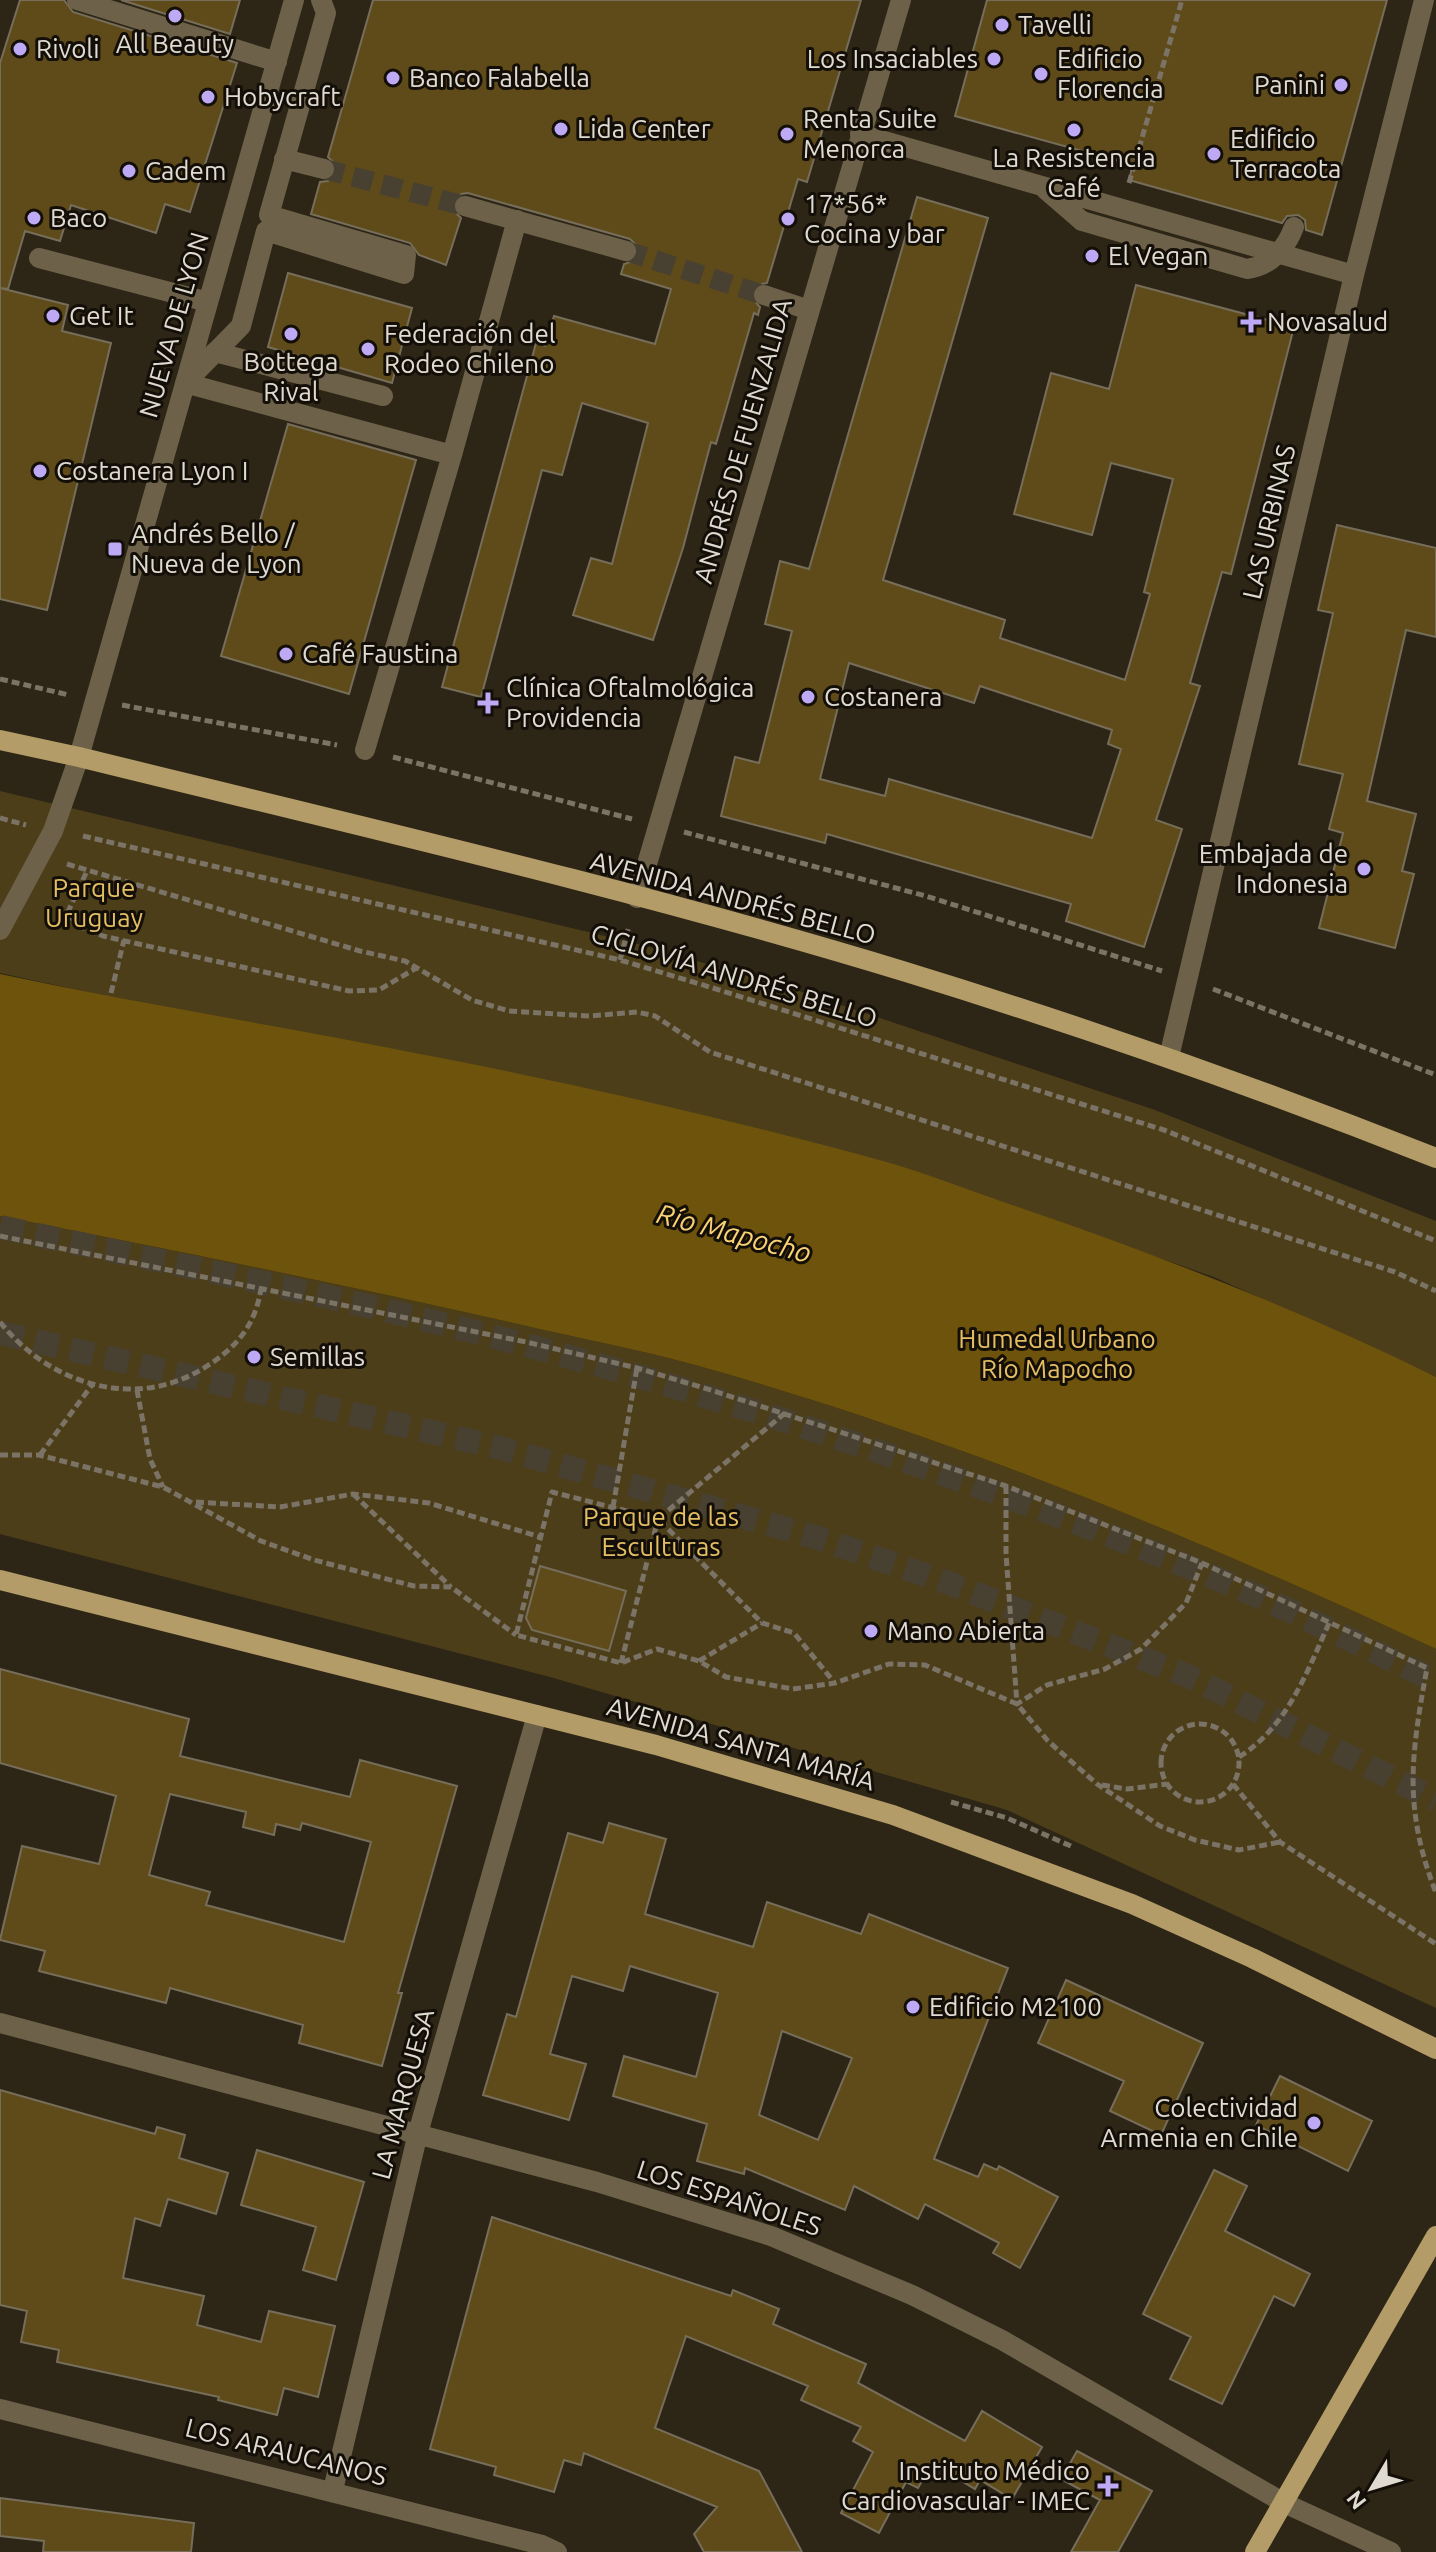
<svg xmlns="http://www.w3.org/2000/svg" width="1436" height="2552" font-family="Ubuntu,sans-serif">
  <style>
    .green { fill: #4d3e1a }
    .water { fill: #6d530b }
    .building { fill: #5f4b19; stroke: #766e5b; stroke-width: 2; fill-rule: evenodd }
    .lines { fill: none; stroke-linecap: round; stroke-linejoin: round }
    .minor-tunnel { stroke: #484132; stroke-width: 20; stroke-dasharray: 20 10; stroke-linecap: butt }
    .highway-tunnel { stroke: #484132; stroke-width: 24; stroke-dasharray: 24 12; stroke-linecap: butt }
    .path { stroke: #7a7366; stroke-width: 5; stroke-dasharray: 8 4; stroke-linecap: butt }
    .minor { stroke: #6d6249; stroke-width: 20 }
    .major { stroke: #b39c67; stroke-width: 20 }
    .minor-bridge { stroke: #6d6249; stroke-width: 20 }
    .poi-dot { fill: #bea9f4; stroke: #130f08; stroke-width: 3 }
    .labels { text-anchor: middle; stroke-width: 6; stroke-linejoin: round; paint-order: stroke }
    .poi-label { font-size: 26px; fill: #e0dbd1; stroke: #130f08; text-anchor: start }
    .street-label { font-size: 26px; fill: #e0dbd1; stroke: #130f08 }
    .park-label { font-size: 26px; fill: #e4be62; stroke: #130f08 }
    .water-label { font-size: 28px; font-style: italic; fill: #f9d276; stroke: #130f08 }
  </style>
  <rect width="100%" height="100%" fill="#2d2616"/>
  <path class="green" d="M 0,791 L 642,945 L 799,991 L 1155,1110 L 1436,1221 L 1436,1377 L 1214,1277 L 887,1163 L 739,1124 L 421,1054 L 152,1006 L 0,973 Z
    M 0,1216 C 173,1250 346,1285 518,1324 C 577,1338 637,1349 695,1365 C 950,1436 1196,1538 1436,1649 L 1436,2008 L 1007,1810 L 550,1677 L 0,1534 Z"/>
  <path class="water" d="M 0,974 C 140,1004 281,1026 421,1054 C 576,1084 731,1119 883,1161 C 929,1174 973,1192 1018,1207 C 1161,1256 1300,1310 1436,1377 L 1436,1649 C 1196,1538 950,1436 695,1365 C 637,1349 577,1338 518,1324 C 346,1285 173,1250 0,1216 Z"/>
  <path class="building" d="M 20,0 L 64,0 L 73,12 L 237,63 L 190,212 L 165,204 L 156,233 L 71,205 L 60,241 L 25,231 L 8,289 L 0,288 L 0,63 Z
    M 121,0 L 240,0 L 230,34 Z
    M 373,0 L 861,0 L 807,182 L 798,179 L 767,283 L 756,285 L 752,290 L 752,298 L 760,307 L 758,315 L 754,313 L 716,444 L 711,442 L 683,548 L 653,640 L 573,615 L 591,558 L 612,564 L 648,423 L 582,403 L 562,475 L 542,470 L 481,697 L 442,687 L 536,343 L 545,346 L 554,316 L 655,344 L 671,289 L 621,274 L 624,264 L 634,261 L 639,254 L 638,247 L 630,239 L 468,193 L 461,194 L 453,202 L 453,210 L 461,218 L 446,265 L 419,255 L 410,243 L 311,214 L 320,182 L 328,181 L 336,173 L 336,165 L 328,157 Z
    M 987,0 L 1387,0 L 1322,235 L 1306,230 L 1305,220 L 1298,215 L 1287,216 L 1282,223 L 1129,180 L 1133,165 L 955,116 Z
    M 917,197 L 988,218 L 883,580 L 1005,620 L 1000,638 L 1125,680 L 1150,594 L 1144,592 L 1173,479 L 1111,463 L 1092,535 L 1014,514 L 1051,373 L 1109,389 L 1136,285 L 1294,327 L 1231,574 L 1222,572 L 1190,683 L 1200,686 L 1156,820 L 1182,829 L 1144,947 L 1066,921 L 1071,904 L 827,834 L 825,843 L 721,816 L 735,757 L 759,763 L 792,631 L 765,624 L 780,561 L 809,569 ZM 849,663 L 974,703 L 980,686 L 1112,730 L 1108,744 L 1121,749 L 1092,838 L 889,779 L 885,796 L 820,779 Z
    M 288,273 L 412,308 L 392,383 L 268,347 Z
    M 0,288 L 68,305 L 62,331 L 111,343 L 47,610 L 0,599 Z
    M 288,424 L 416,460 L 349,694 L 221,656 Z
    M 1337,525 L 1436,548 L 1436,637 L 1406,630 L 1367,801 L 1416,814 L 1402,871 L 1414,874 L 1395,948 L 1319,928 L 1343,833 L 1329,829 L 1343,774 L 1299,764 L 1333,613 L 1318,610 Z
    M 540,1566 L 626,1591 L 609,1651 L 532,1630 L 526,1618 Z
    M 0,1669 L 189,1719 L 180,1756 L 350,1797 L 360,1760 L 457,1786 L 398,1993 L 402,1993 L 382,2066 L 299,2043 L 303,2025 L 170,1988 L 166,2003 L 39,1971 L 45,1951 L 0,1940 L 22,1846 L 99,1864 L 116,1796 L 0,1763 ZM 170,1794 L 246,1812 L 243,1827 L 274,1835 L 276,1824 L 300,1830 L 302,1823 L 371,1842 L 344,1942 L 206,1905 L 210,1892 L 149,1875 Z
    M 609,1823 L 666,1839 L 645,1914 L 753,1947 L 767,1902 L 861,1934 L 869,1914 L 1008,1968 L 934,2159 L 978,2177 L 984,2164 L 997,2170 L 999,2166 L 1058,2197 L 1020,2268 L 993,2253 L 999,2243 L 925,2204 L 918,2219 L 854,2186 L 845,2210 L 745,2168 L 744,2174 L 697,2161 L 707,2124 L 613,2096 L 624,2056 L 696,2077 L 718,1993 L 630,1966 L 623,1991 L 572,1976 L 550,2054 L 586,2064 L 569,2120 L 483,2095 L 507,2014 L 516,2017 L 568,1833 L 603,1843 ZM 782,2031 L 852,2058 L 818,2140 L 759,2115 Z
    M 1066,1980 L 1203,2043 L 1161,2135 L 1110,2111 L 1124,2081 L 1038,2043 Z
    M 1280,2076 L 1372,2121 L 1348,2171 L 1256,2125 Z
    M 0,2090 L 155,2134 L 157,2127 L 185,2135 L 179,2158 L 228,2173 L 216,2214 L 168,2199 L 160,2226 L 135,2218 L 123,2278 L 204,2296 L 197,2325 L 261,2342 L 269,2311 L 335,2326 L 318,2397 L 284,2388 L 277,2415 L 218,2400 L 219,2397 L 57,2362 L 59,2350 L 21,2342 L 27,2311 L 0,2305 Z
    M 257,2150 L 364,2182 L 336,2280 L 303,2270 L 316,2227 L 241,2205 Z
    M 1214,2170 L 1247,2186 L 1225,2231 L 1310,2274 L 1294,2306 L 1274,2296 L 1222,2404 L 1170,2379 L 1191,2337 L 1143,2314 Z
    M 492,2217 L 731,2296 L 733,2290 L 779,2309 L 773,2324 L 866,2364 L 858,2383 L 965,2441 L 982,2411 L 1042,2447 L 1012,2499 L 980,2480 L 975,2489 L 932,2463 L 918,2488 L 906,2482 L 879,2533 L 841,2513 L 873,2452 L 853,2441 L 861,2427 L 801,2400 L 808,2386 L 686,2336 L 655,2428 L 759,2471 L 802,2552 L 704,2552 L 694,2534 L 717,2507 L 584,2453 L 581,2465 L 564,2460 L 554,2492 L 494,2475 L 496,2467 L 430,2449 Z
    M 1077,2451 L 1152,2491 L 1118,2552 L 1071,2552 L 1100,2500 L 1061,2479 Z
    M 0,2498 L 194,2523 L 191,2552 L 43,2552 L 44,2541 L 0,2536 Z"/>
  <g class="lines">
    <path class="minor-tunnel" d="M 324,169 L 465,206
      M 626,251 L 764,295"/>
    <path class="highway-tunnel" d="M 0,1227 C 193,1268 387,1306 577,1359 C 801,1421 1022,1497 1237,1587 C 1304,1616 1370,1650 1436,1681
      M 0,1333 L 493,1446 L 815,1537 L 946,1582 L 1188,1676 L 1436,1800"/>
    <path class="path" d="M 1129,183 L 1182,0
      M 0,679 L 69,695
      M 122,705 L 337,745
      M 393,757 L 632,819
      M 0,818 L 26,825
      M 684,832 L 926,896 L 1162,971
      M 83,836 L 620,960 L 713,988 L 1164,1130 L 1436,1241
      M 67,864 L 360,951 L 405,961 L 472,1000 L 509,1011 L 589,1016 L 637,1012 L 655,1016 L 710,1052 L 1395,1272 L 1436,1291
      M 86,873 L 67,914 L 83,928 L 103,936 L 349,991 L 379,990 L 418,967
      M 620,960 L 629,926
      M 1213,989 L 1436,1075
      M 111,993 L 124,940
      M 0,1236 L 526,1342 L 637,1368 L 714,1391 L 1006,1486 L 1202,1563 L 1427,1668 C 1411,1755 1403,1808 1436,1893
      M 0,1322 C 50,1385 137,1412 207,1366 C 238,1346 255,1325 261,1289
      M 137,1390 L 150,1459 L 163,1487
      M 785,1413 L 658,1519 L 762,1623 L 794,1633 L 834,1682
      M 0,1455 L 39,1455 L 163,1487 L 261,1541 L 314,1560 L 414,1586 L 451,1587 L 516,1635
      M 40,1455 L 92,1385
      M 1006,1486 L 1006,1554 L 1017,1704 L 1047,1685 L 1105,1669 L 1141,1649 L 1186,1603 L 1202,1563
      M 353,1494 L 450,1586
      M 196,1502 L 280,1507 L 353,1494 L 429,1503 L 540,1537
      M 613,1507 L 637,1368
      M 699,1661 L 762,1623
      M 621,1663 L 658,1519 L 552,1492 L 516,1635 L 621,1663 L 657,1649 L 699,1661 L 726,1677 L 793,1689 L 835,1683 L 889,1664 L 925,1665 L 1017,1704 L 1048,1741 L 1097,1784 L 1160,1826 L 1195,1840 L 1239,1850 L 1280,1842
      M1161 1763a39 39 0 1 1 78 0a39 39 0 1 1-78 0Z
      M 1239,1757 C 1288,1726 1307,1672 1330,1621
      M 1233,1784 L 1280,1842 L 1436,1944
      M 1102,1785 L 1127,1789 L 1167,1784
      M 951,1802 L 1007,1818 L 1073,1847"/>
    <path class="minor" d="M 77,0 L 277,62
      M 860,134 L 1354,275
      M 284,159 L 324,169
      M 1046,190 L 1082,221
      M 465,206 L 626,251
      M 39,258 L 208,302
      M 764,295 L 809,310
      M 215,352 L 383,396
      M 188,380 L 241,326 L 266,231 L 404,274 L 406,255 L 269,215 L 326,13 L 321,0
      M 185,383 L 452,455 L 365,750
      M 452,455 L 517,220
      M 637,898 L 901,0
      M 0,930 L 53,831 L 79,757 L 294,0
      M 1169,1057 L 1354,275 L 1424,0
      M 0,2023 L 597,2182 L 771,2236 L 912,2295 L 1002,2340 L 1284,2503 L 1391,2552
      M 0,2409 L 542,2545 L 557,2552
      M 333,2490 L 418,2133 L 537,1715"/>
    <path class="major" d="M 0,740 L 79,757 C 355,825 634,889 906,972 C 1085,1027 1262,1089 1436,1158
      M 0,1580 L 656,1745 L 893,1815 L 1132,1904 L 1252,1958 L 1436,2049
      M 1255,2552 L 1436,2236"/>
    <path class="minor-bridge" d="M 1082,221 L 1247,269 C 1271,266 1286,248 1294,227"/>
  </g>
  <g class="poi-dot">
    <circle cx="175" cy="16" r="8"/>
    <circle cx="1002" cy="25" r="8"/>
    <circle cx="20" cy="49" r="8"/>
    <circle cx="994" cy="59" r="8"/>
    <circle cx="1041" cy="74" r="8"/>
    <circle cx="393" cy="78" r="8"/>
    <circle cx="1341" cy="85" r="8"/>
    <circle cx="208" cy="97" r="8"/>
    <circle cx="561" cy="129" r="8"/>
    <circle cx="1074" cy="130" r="8"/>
    <circle cx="787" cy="134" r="8"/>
    <circle cx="1214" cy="154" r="8"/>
    <circle cx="129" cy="171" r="8"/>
    <circle cx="34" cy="218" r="8"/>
    <circle cx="788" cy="219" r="8"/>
    <circle cx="1092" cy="256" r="8"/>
    <circle cx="53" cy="316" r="8"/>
    <path d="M1247 310h8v8h8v8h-8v8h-8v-8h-8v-8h8z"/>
    <circle cx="291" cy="334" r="8"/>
    <circle cx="368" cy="349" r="8"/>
    <circle cx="40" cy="471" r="8"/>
    <rect x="107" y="541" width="16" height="16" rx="4"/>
    <circle cx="286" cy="654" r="8"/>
    <circle cx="808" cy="697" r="8"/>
    <path d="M484 691h8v8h8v8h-8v8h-8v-8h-8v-8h8z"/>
    <circle cx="1364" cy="869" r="8"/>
    <circle cx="254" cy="1357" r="8"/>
    <circle cx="871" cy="1631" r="8"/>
    <circle cx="913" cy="2007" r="8"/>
    <circle cx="1314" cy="2123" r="8"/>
    <path d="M1104 2474h8v8h8v8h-8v8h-8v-8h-8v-8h8z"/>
  </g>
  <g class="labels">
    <g class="poi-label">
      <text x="1018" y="34">Tavelli</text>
      <text x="175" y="53" text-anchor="middle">All Beauty</text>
      <text x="36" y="58">Rivoli</text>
      <text x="978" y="68" text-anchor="end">Los Insaciables</text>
      <text x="1057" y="68">Edificio<tspan x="1057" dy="30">Florencia</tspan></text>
      <text x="409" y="87">Banco Falabella</text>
      <text x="1325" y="94" text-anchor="end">Panini</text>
      <text x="224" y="106">Hobycraft</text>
      <text x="803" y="128">Renta Suite<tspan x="803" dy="30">Menorca</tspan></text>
      <text x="577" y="138">Lida Center</text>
      <text x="1230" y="148">Edificio<tspan x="1230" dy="30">Terracota</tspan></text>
      <text x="1074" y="167" text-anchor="middle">La Resistencia<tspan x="1074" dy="30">Café</tspan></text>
      <text x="145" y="180">Cadem</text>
      <text x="804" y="213">17*56*<tspan x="804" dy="30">Cocina y bar</tspan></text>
      <text x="50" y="227">Baco</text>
      <text x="1108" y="265">El Vegan</text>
      <text x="69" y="325">Get It</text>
      <text x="1267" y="331">Novasalud</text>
      <text x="384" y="343">Federación del<tspan x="384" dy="30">Rodeo Chileno</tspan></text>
      <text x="291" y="371" text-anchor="middle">Bottega<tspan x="291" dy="30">Rival</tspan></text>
      <text x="56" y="480">Costanera Lyon I</text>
      <text x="131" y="543">Andrés Bello /<tspan x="131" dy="30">Nueva de Lyon</tspan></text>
      <text x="302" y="663">Café Faustina</text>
      <text x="506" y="697">Clínica Oftalmológica<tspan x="506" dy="30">Providencia</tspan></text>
      <text x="824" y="706">Costanera</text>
      <text x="1348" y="863" text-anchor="end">Embajada de<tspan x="1348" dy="30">Indonesia</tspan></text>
      <text x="270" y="1366">Semillas</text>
      <text x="887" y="1640">Mano Abierta</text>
      <text x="929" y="2016">Edificio M2100</text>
      <text x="1298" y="2117" text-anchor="end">Colectividad<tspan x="1298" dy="30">Armenia en Chile</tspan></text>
      <text x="1090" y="2480" text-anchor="end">Instituto Médico<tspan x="1090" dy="30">Cardiovascular - IMEC</tspan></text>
    </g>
    <g class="street-label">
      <text transform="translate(174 325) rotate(-74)" y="9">NUEVA DE LYON</text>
      <text transform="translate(743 441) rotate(-74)" y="9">ANDRÉS DE FUENZALIDA</text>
      <text transform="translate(1269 522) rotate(-77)" y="9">LAS URBINAS</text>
      <text transform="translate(733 898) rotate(15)" y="9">AVENIDA ANDRÉS BELLO</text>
      <text transform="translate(734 976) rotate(17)" y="9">CICLOVÍA ANDRÉS BELLO</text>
      <text transform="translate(741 1744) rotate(16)" y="9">AVENIDA SANTA MARÍA</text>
      <text transform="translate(403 2094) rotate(-75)" y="9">LA MARQUESA</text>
      <text transform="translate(729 2198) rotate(18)" y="9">LOS ESPAÑOLES</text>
      <text transform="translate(286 2452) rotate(14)" y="9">LOS ARAUCANOS</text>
    </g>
    <g class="park-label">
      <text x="94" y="897">Parque<tspan x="94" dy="30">Uruguay</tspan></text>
      <text x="1057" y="1348">Humedal Urbano<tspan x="1057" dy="30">Río Mapocho</tspan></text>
      <text x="661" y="1526">Parque de las<tspan x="661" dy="30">Esculturas</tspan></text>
    </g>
    <g class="water-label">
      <text transform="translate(734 1233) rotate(15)" y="10">Río Mapocho</text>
    </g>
  </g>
  <g transform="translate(1372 2488) rotate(232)" stroke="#130f08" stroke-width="6" paint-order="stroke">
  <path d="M0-6L14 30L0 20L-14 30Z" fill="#e0dbd1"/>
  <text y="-12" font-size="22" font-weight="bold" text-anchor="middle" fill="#e0dbd1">N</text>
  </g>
</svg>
